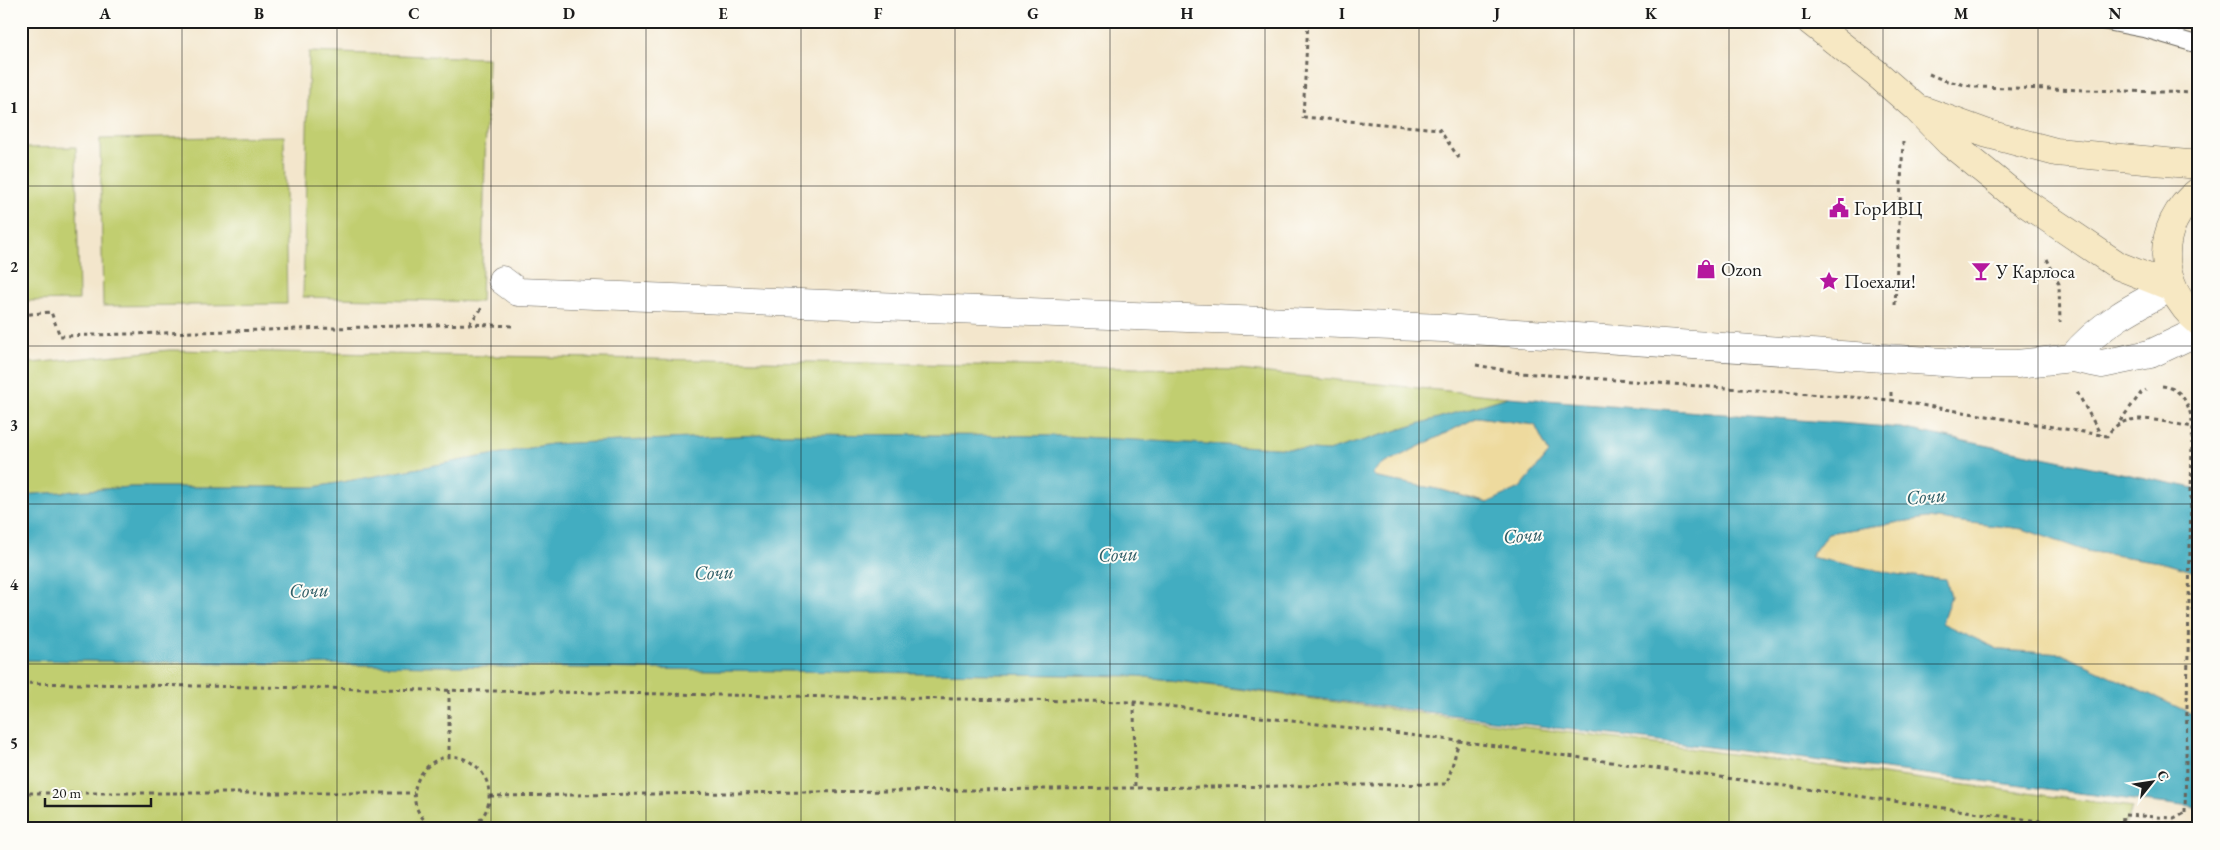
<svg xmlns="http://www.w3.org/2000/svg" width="2220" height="850" font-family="'EB Garamond',serif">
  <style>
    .green { fill: #c1ce70; stroke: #6e7546 }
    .sand { fill: #eeda9e; stroke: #857b5d }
    .water { fill: #42adc1; stroke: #2f646e; fill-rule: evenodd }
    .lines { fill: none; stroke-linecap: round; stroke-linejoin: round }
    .service-casing { stroke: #67635a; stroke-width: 18 }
    .minor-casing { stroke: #67635a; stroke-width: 29 }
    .secondary-casing { stroke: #67635a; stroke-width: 29 }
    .path { stroke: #67635a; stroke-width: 3; stroke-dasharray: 4 4; stroke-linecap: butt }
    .service { stroke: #fff; stroke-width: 16 }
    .minor { stroke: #fff; stroke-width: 28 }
    .secondary { stroke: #f7e8c3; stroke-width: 28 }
    .path-bridge { stroke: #67635a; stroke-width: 3; stroke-dasharray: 4 4; stroke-linecap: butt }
    .grid { fill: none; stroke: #1c1c1c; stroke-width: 1; stroke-opacity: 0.55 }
    .labels { text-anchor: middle; stroke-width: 4; stroke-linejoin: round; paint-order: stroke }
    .poi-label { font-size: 19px; fill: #1c1c1c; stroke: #fdfcf7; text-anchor: start }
    .water-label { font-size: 20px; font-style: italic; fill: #2d5d66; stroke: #fdfcf7 }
    .neatline { fill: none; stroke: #1c1c1c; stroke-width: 2 }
    .grid-label { font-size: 16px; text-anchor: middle; font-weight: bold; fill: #1c1c1c }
  </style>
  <rect width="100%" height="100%" fill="#fdfcf7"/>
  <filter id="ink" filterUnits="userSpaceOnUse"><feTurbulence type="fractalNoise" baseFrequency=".02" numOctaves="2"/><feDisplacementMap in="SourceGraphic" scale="10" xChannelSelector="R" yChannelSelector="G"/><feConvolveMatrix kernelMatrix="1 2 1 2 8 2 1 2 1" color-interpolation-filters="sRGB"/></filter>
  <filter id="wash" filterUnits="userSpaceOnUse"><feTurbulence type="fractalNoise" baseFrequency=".0096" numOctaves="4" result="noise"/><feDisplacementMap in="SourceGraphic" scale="20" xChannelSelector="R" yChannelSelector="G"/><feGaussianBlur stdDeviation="1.12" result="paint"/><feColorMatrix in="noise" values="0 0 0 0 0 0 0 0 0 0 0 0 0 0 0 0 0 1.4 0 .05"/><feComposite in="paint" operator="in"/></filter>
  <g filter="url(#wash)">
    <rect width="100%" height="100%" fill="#f3e6cc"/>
    <path class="green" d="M 309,52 L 488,58 L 481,302 L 303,297 Z
      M 284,136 L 287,304 L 103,306 L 100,139 Z
      M 76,147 L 79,300 L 21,301 L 21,148 Z
      M 2199,235 L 2199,287 C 2188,271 2191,252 2199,235 Z
      M 170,350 L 1239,370 L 1508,397 L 1328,451 L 1064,436 L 785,434 L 551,444 L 315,487 L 131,487 L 21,495 L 21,364 Z
      M 21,660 L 1138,676 L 2133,807 L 2123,829 L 21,829 Z"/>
    <path class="sand" d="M 1478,417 L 1535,425 L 1549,453 L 1520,488 L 1488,503 L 1442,490 L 1378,478 L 1372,474 L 1378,467 Z
      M 1927,518 L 2023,529 L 2086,551 L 2161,562 L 2199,573 L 2199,717 L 2062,654 L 2000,650 L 1942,624 L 1951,596 L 1946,579 L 1901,575 L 1810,558 L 1827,533 Z"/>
    <path class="water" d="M 1508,397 L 1901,428 L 2199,489 L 2199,573 L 2161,562 L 2086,551 L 2023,529 L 1927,518 L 1828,533 L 1810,557 L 1901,575 L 1946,579 L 1951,596 L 1942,623 L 2000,650 L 2062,654 L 2199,717 L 2199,808 L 1138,676 L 21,660 L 21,495 L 131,487 L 315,487 L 551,444 L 785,434 L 1064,436 L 1328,451 ZM 1478,417 L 1535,425 L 1549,453 L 1520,488 L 1487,503 L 1442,490 L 1378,478 L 1372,474 L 1378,467 Z"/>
  </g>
  <g filter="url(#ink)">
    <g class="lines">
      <defs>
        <path id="service" d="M 2102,21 L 2148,30 L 2199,45"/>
        <path id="minor" d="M 502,280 L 518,292 L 1443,328 L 1972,364 L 2017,364 L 2072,358 L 2102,364 L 2150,354 L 2199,331
          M 2072,358 C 2098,325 2135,306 2172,287"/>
        <path id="secondary" d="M 1810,21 L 1876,73 L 1916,108 L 1949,142 L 2018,198 L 2119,266 L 2172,287
          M 1922,110 L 1988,134 L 2056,152 L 2199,165
          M 2199,191 C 2153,225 2157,287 2199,322"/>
      </defs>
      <use href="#service" class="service-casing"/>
      <use href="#minor" class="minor-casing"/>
      <use href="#secondary" class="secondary-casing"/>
      <path class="path" d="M 1308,21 L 1303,117 L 1439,129 L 1461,161
        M 1929,74 L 1943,80 L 1975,87 L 2199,93
        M 2047,259 L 2059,284 L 2060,322
        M 1895,305 L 1903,142
        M 21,315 L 51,312 L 60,336 L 469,324 L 513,326
        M 469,324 L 483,307
        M 1476,365 L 1520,373 L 1891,400
        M 2162,386 C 2184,388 2190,407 2193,427
        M 1891,392 L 1891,400 L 2107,436 C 2125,407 2164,423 2193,427 L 2192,442
        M 2077,392 L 2101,435
        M 2120,421 L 2141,393 L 2146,390
        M 21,683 L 1134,702 L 1459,741 L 2096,829
        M 449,690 L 449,757
        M 1134,702 L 1135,788
        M 21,793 L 414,793
        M 490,796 L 1447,784 L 1459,741
        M 436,829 C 384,799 437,729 478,768 C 485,775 489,784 489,795 C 490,810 480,823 468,829
        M 2122,829 L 2123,815 L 2174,818 L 2185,812"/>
      <use href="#service" class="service"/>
      <use href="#minor" class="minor"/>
      <use href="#secondary" class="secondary"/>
      <path class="path-bridge" d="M 2185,812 L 2192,442"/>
    </g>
  </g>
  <path class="grid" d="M 182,21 L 182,829M 337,21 L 337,829M 491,21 L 491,829M 646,21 L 646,829M 801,21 L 801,829M 955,21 L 955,829M 1110,21 L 1110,829M 1265,21 L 1265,829M 1419,21 L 1419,829M 1574,21 L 1574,829M 1729,21 L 1729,829M 1883,21 L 1883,829M 2038,21 L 2038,829M 21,186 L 2199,186M 21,346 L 2199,346M 21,504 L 2199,504M 21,664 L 2199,664"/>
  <defs>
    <symbol id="civic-bare" viewBox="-9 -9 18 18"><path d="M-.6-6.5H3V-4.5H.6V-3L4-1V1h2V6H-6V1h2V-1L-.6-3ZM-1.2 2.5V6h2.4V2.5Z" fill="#b5179e" stroke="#fdfcf7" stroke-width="2.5" paint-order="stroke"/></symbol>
    <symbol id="shop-bare" viewBox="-9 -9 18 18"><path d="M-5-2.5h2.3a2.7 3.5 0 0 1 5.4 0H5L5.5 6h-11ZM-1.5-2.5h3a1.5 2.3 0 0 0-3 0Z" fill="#b5179e" stroke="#fdfcf7" stroke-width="2.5" paint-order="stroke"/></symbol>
    <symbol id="bar-bare" viewBox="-9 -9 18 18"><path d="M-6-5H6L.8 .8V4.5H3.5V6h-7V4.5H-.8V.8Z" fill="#b5179e" stroke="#fdfcf7" stroke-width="2.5" paint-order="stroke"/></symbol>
    <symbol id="sight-bare" viewBox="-9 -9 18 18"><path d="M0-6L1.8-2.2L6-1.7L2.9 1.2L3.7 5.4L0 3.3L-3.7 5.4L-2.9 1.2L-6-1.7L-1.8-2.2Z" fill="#b5179e" stroke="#fdfcf7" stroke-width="2.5" paint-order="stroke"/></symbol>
  </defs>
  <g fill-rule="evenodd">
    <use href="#civic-bare" x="1825" y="194" width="28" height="28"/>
    <use href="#shop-bare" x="1692" y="255" width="28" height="28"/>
    <use href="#bar-bare" x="1967" y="257" width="28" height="28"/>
    <use href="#sight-bare" x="1815" y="267" width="28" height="28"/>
  </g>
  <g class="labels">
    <g class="poi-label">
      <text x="1854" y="215">ГорИВЦ</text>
      <text x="1721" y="276">Ozon</text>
      <text x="1996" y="278">У Карлоса</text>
      <text x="1844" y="288">Поехали!</text>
    </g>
    <g class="water-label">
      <text transform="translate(1926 496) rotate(-5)" y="7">Сочи</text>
      <text transform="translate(1523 535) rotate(-5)" y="7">Сочи</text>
      <text transform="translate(1118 554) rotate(-3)" y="7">Сочи</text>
      <text transform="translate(714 572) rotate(-3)" y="7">Сочи</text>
      <text transform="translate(309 590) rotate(-3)" y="7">Сочи</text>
    </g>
  </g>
  <rect width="2220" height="850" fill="none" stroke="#fdfcf7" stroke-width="55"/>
  <g transform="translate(2152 782) rotate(60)" stroke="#fdfcf7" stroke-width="4" paint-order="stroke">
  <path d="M0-4L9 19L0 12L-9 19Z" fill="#1c1c1c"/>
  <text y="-8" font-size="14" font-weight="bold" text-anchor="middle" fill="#1c1c1c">С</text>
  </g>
  <path d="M45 798v8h106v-8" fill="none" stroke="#1c1c1c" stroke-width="2.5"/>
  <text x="52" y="798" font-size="15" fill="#1c1c1c" stroke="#fdfcf7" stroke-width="4" paint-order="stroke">20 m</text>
  <rect x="28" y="28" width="2164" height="794" class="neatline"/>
  <g class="grid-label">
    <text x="105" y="19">A</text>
    <text x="259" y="19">B</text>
    <text x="414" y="19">C</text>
    <text x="569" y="19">D</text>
    <text x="723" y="19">E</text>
    <text x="878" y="19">F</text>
    <text x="1033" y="19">G</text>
    <text x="1187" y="19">H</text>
    <text x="1342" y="19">I</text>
    <text x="1497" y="19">J</text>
    <text x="1651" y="19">K</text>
    <text x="1806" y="19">L</text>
    <text x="1961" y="19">M</text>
    <text x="2115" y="19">N</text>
    <text x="14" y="113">1</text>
    <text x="14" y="272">2</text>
    <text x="14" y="431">3</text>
    <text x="14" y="590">4</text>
    <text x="14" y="749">5</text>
  </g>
</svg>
